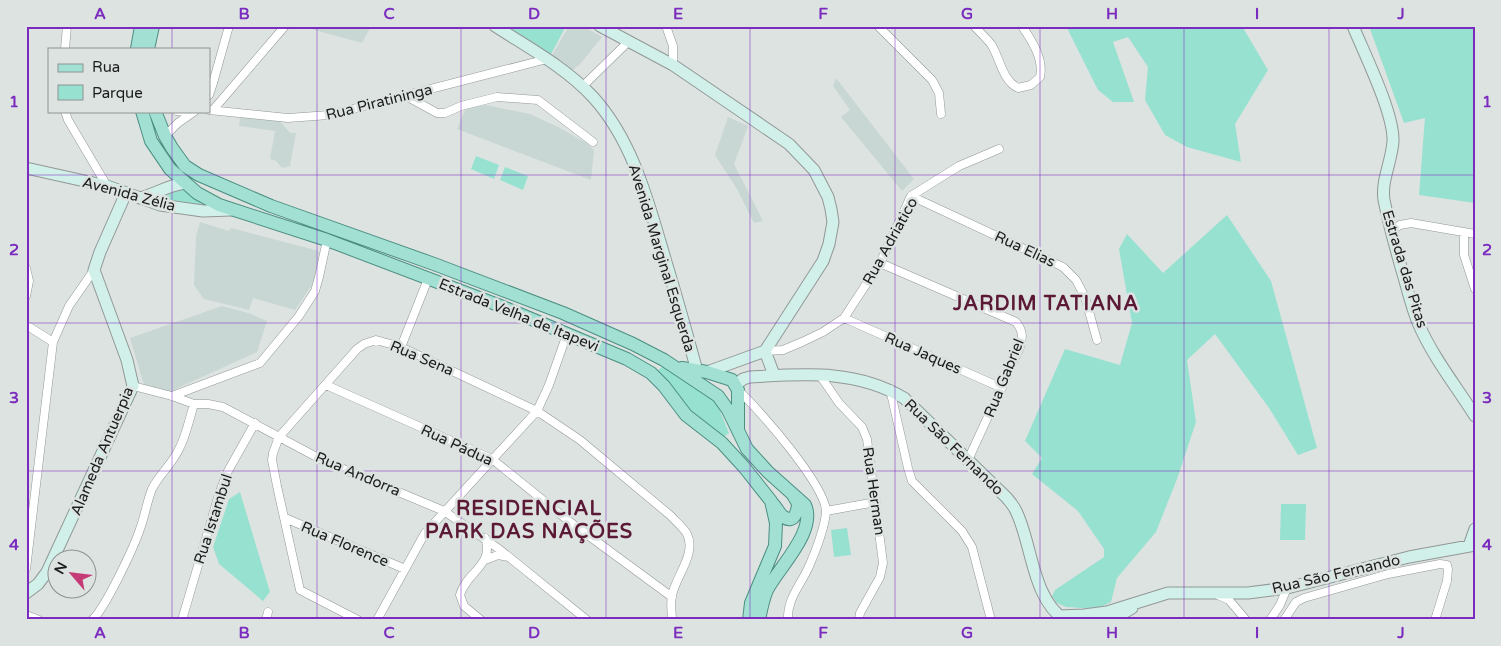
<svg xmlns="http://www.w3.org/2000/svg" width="1501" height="646" font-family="'Varela Round',sans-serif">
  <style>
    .built { fill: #c8d7d3 }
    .green { fill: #97e1d0 }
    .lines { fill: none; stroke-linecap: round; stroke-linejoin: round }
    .street-casing { stroke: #929896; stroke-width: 9 }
    .secondary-casing { stroke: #929896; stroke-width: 13 }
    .primary-casing { stroke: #4b8f81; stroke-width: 14 }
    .street { stroke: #fff; stroke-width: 8 }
    .secondary { stroke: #d1f0e9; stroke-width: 11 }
    .primary { stroke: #a3e0d4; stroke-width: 12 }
    .grid { fill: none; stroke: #7b2cbf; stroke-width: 1; stroke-opacity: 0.55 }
    .labels { text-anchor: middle; stroke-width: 5; stroke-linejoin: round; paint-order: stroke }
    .street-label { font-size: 15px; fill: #1b1d1d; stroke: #dde3e1 }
    .district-label { font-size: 20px; font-weight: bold; letter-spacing: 1px; fill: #5b1935; stroke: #dde3e1 }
    .neatline { fill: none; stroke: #7b2cbf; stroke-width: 2 }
    .grid-label { font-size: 16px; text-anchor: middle; font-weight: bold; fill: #7b2cbf }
  </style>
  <rect width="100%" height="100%" fill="#dde3e1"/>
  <path class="built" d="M 300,26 L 371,26 L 362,43 Z
    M 569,26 L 583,26 L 602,37 L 581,63 L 573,70 L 551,57 Z
    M 836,78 L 914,179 L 902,191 L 841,117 L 850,110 L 833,86 Z
    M 486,105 L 530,114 L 558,127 L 588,144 L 594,150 L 591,180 L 457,129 L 466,108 Z
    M 240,117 L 279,120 L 290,133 L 296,133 L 290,166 L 282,168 L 276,161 L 270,159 L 275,131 L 239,126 Z
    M 728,117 L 748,126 L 734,164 L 763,221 L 754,223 L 737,189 L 715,155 Z
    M 200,222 L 229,231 L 231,228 L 319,251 L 315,280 L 295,310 L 253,298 L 249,310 L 204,299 L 194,285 L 196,237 Z
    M 222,306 L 248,313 L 267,321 L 257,352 L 171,391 L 164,391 L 144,385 L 130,338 Z"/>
  <path class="green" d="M 507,26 L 566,26 L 550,56 Z
    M 1066,26 L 1242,26 L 1268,70 L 1235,124 L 1241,162 L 1187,147 L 1165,135 L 1145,100 L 1148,67 L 1128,37 L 1113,42 L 1134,102 L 1113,102 L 1098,90 Z
    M 1369,26 L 1475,26 L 1475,203 L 1419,195 L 1425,118 L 1404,123 Z
    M 476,156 L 499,165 L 494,179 L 471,169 Z
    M 505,167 L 528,176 L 523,190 L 500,180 Z
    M 182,189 L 201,203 L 199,206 L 160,198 Z
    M 1227,215 L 1271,281 L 1317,448 L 1298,455 L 1269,408 L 1215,334 L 1187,360 L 1196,422 L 1177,479 L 1156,532 L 1117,578 L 1111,602 L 1097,609 L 1066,607 L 1057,603 L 1052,596 L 1055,590 L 1104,557 L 1104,549 L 1078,511 L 1032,474 L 1042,458 L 1025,441 L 1065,349 L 1120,365 L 1132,323 L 1119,249 L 1127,234 L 1163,273 Z
    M 663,366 L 714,397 L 729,433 L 724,437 L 695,415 L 656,372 Z
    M 240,492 L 270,592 L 263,601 L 219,564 L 213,547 L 229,499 Z
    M 1281,504 L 1306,504 L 1305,540 L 1280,540 Z
    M 847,528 L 851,555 L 834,557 L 831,530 Z"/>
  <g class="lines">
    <defs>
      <path id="street" d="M 666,26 L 673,46 L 673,65
        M 878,26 L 932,80 L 939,93 L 941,114
        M 974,26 C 980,32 986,38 991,44 C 1000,58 1002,80 1018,88 L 1031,85 L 1040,77 C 1044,59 1032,41 1022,26
        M 65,49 L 67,26
        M 582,87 L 629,41
        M 209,95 L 213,83 L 229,26
        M 406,96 L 437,113 L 445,113 L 461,106 L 497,97 L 538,100 L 593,142
        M 209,110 L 288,118 L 329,115 L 547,59
        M 213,110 L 285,26
        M 65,111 L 68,120 L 107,186
        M 177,111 L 190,113
        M 165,136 L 178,123 L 195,111
        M 911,196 L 1063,267 L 1076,280 L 1085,297 L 1097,340
        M 1391,231 L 1400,225 L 1411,223 L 1475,234
        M 1464,233 L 1464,255 L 1475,289
        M 880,263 L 1016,322 C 1023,331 1023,337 1020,347 L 968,460
        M 26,268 L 29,281 L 26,296
        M 844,318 L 1002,388
        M 26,325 L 53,342
        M 401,347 L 428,279
        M 765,351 L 783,350 L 802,342 L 823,332 L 844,318 L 880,263 L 911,196 L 959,166 L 999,149
        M 819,374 L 839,403 L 862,427 L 867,439 L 883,563 L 880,577 L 860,613 L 859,620
        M 326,385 L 492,459 L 570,522 L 672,597
        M 133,386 L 172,396 L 194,404 L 208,404 L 223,407 L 324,461 L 444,511 L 499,549 L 587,620
        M 890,389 L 908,468 L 912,481 L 962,531 L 972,547 L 991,620
        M 738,390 C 758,408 828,488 826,513 C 824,529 816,550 810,564 C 802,584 787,597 788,620
        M 172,396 L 260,363 L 299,316 L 315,291 L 319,277 L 327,240
        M 826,511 L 876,502
        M 285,518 L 405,569
        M 485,560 L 498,555 L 509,557
        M 26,569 L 53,342 L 69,306 L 94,270
        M 1218,595 L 1229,600 L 1246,620
        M 26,615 L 39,620
        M 92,620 C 105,609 134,547 140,529 C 145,516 147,501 152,489 C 159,475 171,465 178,451 C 186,437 189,420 194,404
        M 182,620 L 219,494 L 228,471 L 255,423
        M 266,620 L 268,612
        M 358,620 L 300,590 L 277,486 L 272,460 L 273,453 L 279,437 L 294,420 L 357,349 L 364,344 L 376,340 L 401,347 L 537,411 L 580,440 L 671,516 C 676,522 683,527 687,534 C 697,554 675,577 672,596 C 670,604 672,612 672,620
        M 377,620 L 425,533 L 537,411 L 549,385 L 567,334
        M 481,620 L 464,606 L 460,595 C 466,572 495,565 485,538
        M 1270,620 L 1280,605 L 1287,588
        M 1284,620 L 1296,602 L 1304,598 L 1388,574 L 1440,564 L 1447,565 L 1448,569 L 1447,581 L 1435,620"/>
      <path id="secondary" d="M 495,26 C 529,48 565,67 593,97 C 634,142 649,205 666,262 C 677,298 687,334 697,371
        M 600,26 L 673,65 L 789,144 L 814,170 L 828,197 L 831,209 L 833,222 L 829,244 L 823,261 L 765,351
        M 1353,26 C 1364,53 1394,113 1393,141 C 1392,161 1381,180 1384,200 C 1389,225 1396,250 1403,274 C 1408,291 1412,309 1419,325 C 1433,357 1456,386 1475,416
        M 26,168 L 107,186 L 160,205 L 203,211 L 231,210
        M 140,198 C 155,194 169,185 185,183
        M 765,351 L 774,375
        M 707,372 L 765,351
        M 736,385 L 743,379 L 750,377 C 804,374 855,369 904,398 L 1007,498 C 1010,502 1014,506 1016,511 C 1032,543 1032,599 1065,620
        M 1469,546 L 1475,529
        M 26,593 L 38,584 L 47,572 L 133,386 L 127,360 L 94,270 L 100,252 L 126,193
        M 1059,616 L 1084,615 L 1107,612 L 1168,593 L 1248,593 L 1287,588 L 1409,557 L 1475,545
        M 1112,620 L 1132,608"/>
      <path id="primary" d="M 137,49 L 141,26
        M 148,49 L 153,26
        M 142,111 L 151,141 L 170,169 L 197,193 L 219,205 L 327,240 L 498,305 L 627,359 L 651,373 L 664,386 L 686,415 L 722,443 L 744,467 L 771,501 L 776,523 L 775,546 L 751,603 L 749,620
        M 155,111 L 165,136 L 172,148 L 185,166 L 199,175 L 271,206 L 434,264 L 563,313 L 633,344 L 664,360 L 718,396 L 728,410 L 747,449 L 768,472 L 805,505 C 817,531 779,567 767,590 C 763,599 761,610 759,620
        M 682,368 L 707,372 L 732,380 L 738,390 L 738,428
        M 773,504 C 777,508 780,515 784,517 C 794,525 798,510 798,503 L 793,495"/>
    </defs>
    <use href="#street" class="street-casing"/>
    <use href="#secondary" class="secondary-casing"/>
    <use href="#primary" class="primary-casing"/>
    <use href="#street" class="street"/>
    <use href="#secondary" class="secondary"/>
    <use href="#primary" class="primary"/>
  </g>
  <path class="grid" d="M 172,26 L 172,49M 317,26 L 317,620M 461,26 L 461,620M 606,26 L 606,620M 750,26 L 750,620M 895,26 L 895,620M 1040,26 L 1040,620M 1184,26 L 1184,620M 1329,26 L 1329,620M 172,111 L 172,620M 26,175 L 1475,175M 26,323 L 1475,323M 26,471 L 1475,471"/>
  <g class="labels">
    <g class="street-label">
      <text transform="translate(379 102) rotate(-14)" y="5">Rua Piratininga</text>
      <text transform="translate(129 194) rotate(15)" y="5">Avenida Zélia</text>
      <text transform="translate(890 241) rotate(-61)" y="5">Rua Adriatico</text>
      <text transform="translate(1025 249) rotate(25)" y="5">Rua Elias</text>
      <text transform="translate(662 258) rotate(73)" y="5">Avenida Marginal Esquerda</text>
      <text transform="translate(1405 269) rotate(73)" y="5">Estrada das Pitas</text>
      <text transform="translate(519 315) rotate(22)" y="5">Estrada Velha de Itapevi</text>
      <text transform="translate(923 353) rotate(24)" y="5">Rua Jaques</text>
      <text transform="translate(422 358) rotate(23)" y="5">Rua Sena</text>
      <text transform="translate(1004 378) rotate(-68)" y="5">Rua Gabriel</text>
      <text transform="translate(457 445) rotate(25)" y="5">Rua Pádua</text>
      <text transform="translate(954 447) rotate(44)" y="5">Rua São Fernando</text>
      <text transform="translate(102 451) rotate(-67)" y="5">Alameda Antuerpia</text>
      <text transform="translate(358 474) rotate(23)" y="5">Rua Andorra</text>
      <text transform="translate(874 491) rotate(82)" y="5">Rua Herman</text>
      <text transform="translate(213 519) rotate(-72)" y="5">Rua Istambul</text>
      <text transform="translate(345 544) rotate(23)" y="5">Rua Florence</text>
      <text transform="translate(1336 574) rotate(-13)" y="5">Rua São Fernando</text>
    </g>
    <g class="district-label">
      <text x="1046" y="310">JARDIM TATIANA</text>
      <text x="529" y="515">RESIDENCIAL<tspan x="529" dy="23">PARK DAS NAÇÕES</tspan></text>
    </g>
  </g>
  <rect width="1501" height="646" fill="none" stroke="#dde3e1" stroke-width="55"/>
  <rect x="48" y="48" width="162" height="65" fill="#dde3e1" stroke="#8f9493"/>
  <rect x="58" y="64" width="25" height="8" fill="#a3e0d4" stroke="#8f9493"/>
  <text x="92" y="72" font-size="15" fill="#1b1d1d">Rua</text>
  <rect x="58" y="85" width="25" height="15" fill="#97e1d0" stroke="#8f9493"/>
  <text x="92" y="98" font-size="15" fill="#1b1d1d">Parque</text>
  <g transform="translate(72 574) rotate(298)"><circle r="24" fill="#dde3e1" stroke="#8f9493"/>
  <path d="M0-4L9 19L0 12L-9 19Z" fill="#c43b76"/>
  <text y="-8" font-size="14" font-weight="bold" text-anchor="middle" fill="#1b1d1d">N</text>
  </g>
  <rect x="28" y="28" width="1446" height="590" class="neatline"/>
  <g class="grid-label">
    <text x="100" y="19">A</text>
    <text x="244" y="19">B</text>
    <text x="389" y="19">C</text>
    <text x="534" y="19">D</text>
    <text x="678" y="19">E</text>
    <text x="823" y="19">F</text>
    <text x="967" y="19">G</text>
    <text x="1112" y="19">H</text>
    <text x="1257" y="19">I</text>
    <text x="1401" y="19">J</text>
    <text x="14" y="107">1</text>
    <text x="1487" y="107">1</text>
    <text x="14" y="255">2</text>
    <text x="1487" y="255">2</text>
    <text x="14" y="403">3</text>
    <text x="1487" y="403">3</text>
    <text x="14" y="550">4</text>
    <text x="1487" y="550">4</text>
    <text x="100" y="638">A</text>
    <text x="244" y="638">B</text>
    <text x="389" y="638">C</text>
    <text x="534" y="638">D</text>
    <text x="678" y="638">E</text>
    <text x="823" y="638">F</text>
    <text x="967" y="638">G</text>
    <text x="1112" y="638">H</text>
    <text x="1257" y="638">I</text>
    <text x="1401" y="638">J</text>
  </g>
</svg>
